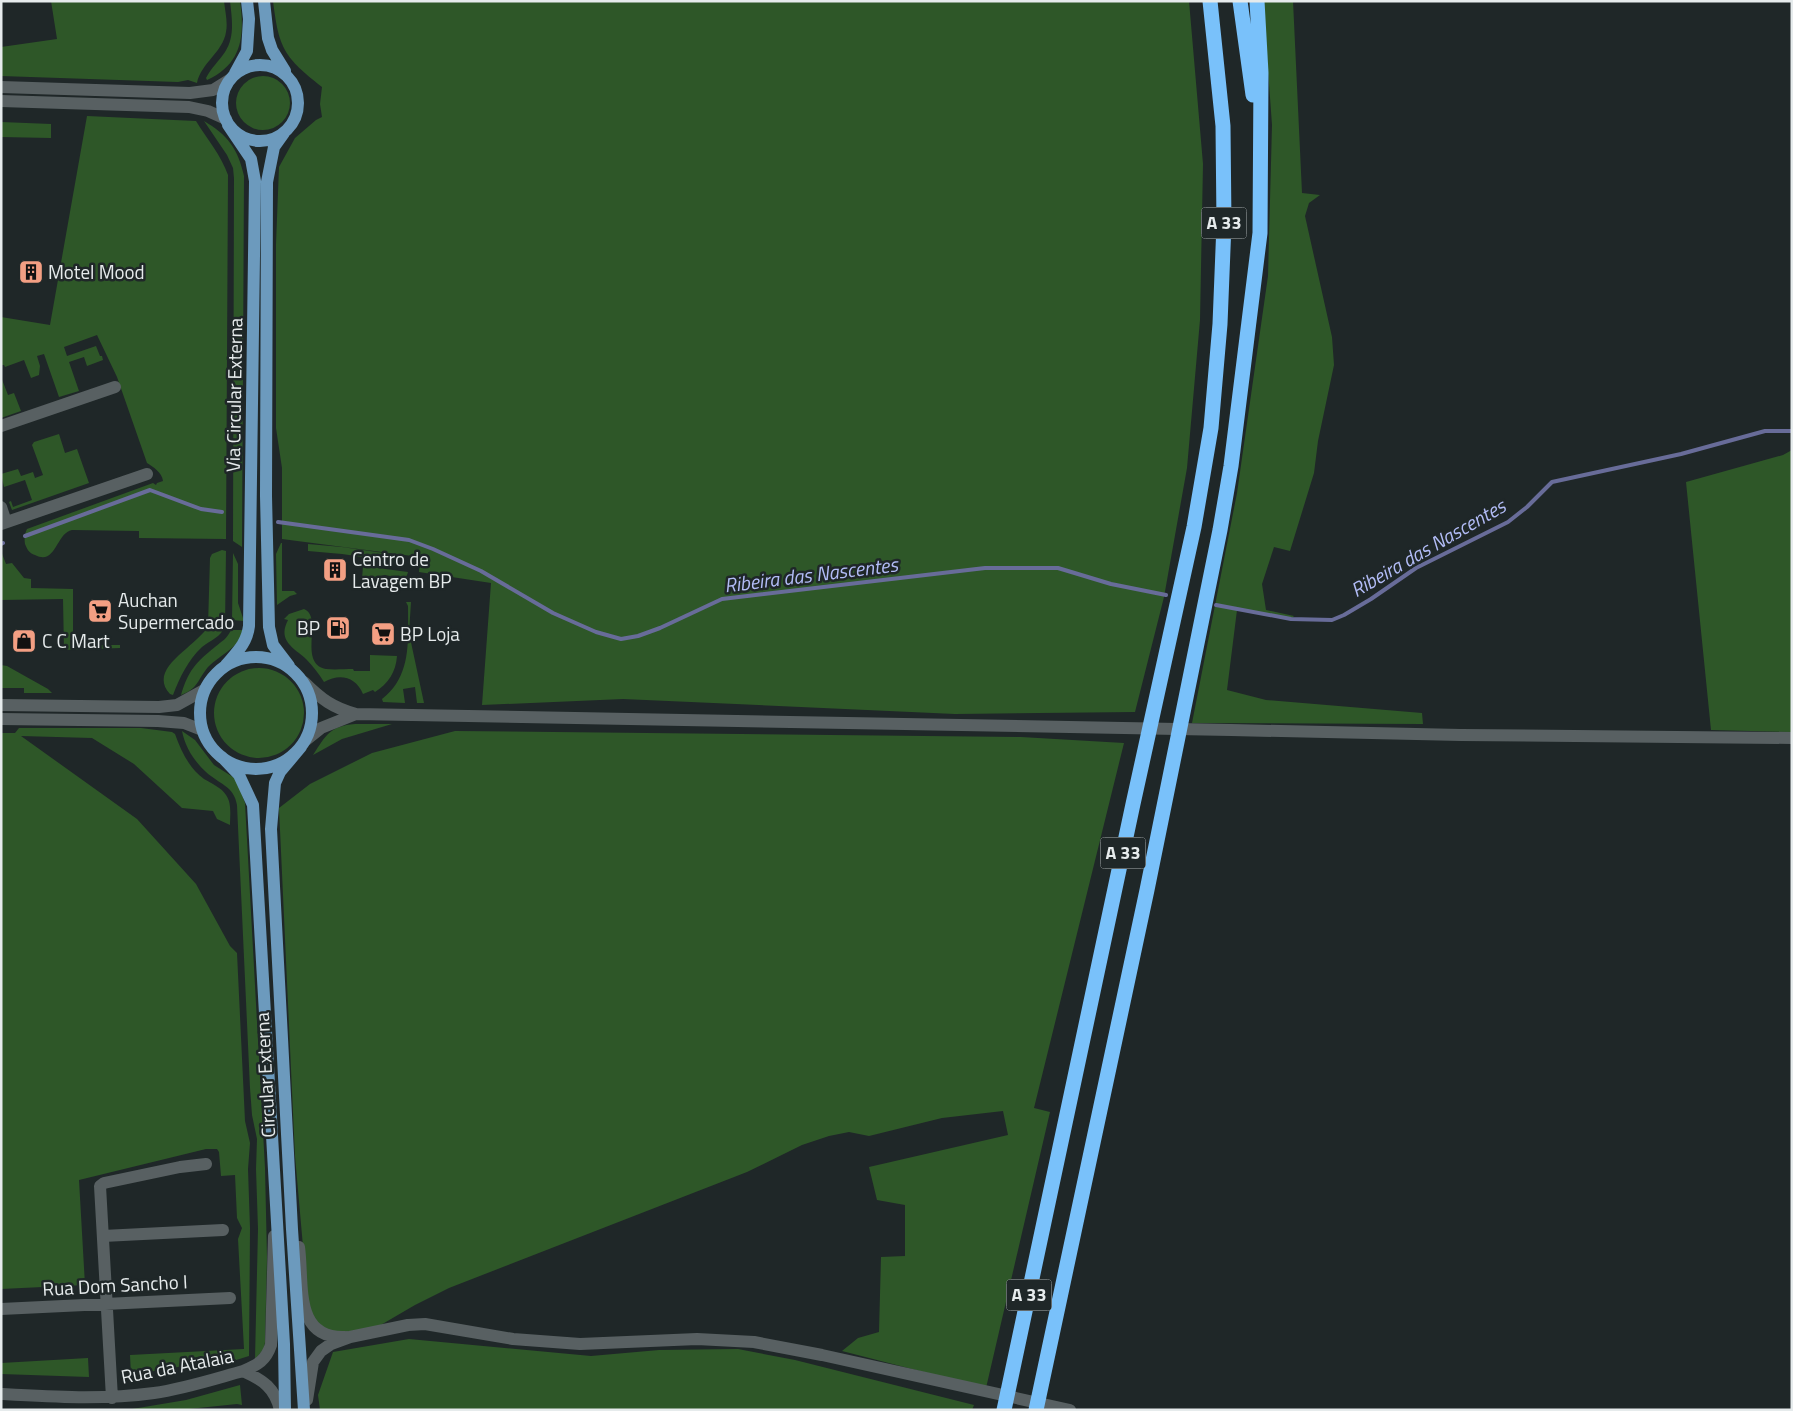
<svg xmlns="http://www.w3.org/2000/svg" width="1793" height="1411" font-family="'Titillium Web',sans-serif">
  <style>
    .green { fill: #2e5728 }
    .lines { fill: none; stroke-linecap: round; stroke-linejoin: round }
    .stream { stroke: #686c99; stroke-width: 4 }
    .minor { stroke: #586062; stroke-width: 12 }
    .secondary { stroke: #586062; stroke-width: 12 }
    .primary { stroke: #6c9abd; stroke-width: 12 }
    .motorway { stroke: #79c1fa; stroke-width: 15 }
    .labels { text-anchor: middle; stroke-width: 5; stroke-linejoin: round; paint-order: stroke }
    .shield { fill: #1f2728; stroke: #aab0b1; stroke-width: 1 }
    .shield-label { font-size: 18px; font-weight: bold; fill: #e6ebec }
    .poi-label { font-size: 19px; fill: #e6ebec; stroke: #1f2728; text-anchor: start }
    .street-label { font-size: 19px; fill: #e6ebec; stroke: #1f2728 }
    .water-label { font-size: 20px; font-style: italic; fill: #b2bcf6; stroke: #1f2728 }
  </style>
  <rect width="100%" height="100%" fill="#1f2728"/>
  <path class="green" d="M 51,1 L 224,1 C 225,11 228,22 226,32 C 223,52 201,63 197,83 L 188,80 L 178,82 L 1,76 L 1,47 L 57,39 Z
    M 230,1 L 240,1 C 245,36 242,64 207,80 L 206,78 C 211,68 219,61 225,52 C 235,37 232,19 230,1 Z
    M 273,1 L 1189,1 L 1203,164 L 1200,320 L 1187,468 L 1164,597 L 1135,712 L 955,714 L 623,699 L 482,705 L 491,583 L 419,572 L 420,557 L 282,539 L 282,468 L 276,428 L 276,244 L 279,167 L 295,138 L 316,120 L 322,117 L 320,104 L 322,87 C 284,57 279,49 273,1 Z
    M 1263,1 L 1293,1 L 1302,193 L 1320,195 L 1309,203 L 1305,216 L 1332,337 L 1334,365 L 1318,441 L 1314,473 L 1290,551 L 1274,547 L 1262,584 L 1266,610 L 1294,616 L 1291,619 L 1237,610 L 1227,690 L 1266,700 L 1422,713 L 1423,724 L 1192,723 L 1237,493 L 1268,276 L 1272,125 Z
    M236 103a27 27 0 1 1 54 0a27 27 0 1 1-54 0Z
    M 87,116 L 196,121 C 207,139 221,155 228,175 L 226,539 L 139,538 L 139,531 L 72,530 C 56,533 56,566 35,555 C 29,553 27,549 25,544 C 24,538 25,533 27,529 L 153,483 L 156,485 L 157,483 L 163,481 C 162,472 153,467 147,463 L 117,377 L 97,335 L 64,347 L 67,356 L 96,346 L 100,356 L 102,356 L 103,360 L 87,366 L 84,357 L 69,362 L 79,391 L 59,397 L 44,354 L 37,356 L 40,366 L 39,375 L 31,378 L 24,360 L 5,367 L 4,365 L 1,365 L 1,317 L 50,325 Z
    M 204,121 C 228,135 238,149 244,176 L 242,547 L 233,541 L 234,178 L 233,168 L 227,155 Z
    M 1,122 L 51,124 L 51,138 L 1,137 Z
    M 1,377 L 8,395 L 14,393 L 21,411 L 1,418 Z
    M 59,434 L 65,453 L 77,449 L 89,483 L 12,510 L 9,502 L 11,501 L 13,507 L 32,500 L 25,480 L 4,487 L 1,474 L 18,469 L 21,476 L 33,472 L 35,478 L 43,475 L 32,445 L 34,442 Z
    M 1792,450 L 1792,732 L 1711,730 L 1686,482 L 1783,455 Z
    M 281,543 L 282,543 L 282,591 L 294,591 L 297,594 L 290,596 L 277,605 L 276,554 Z
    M 308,544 L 342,547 L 398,555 L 397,562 L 342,554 L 308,551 Z
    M 222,550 L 226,551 L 225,626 C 221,637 211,640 202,647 C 188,660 180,677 173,695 L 170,694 C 146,668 197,647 208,626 L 210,558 L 212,554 Z
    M 1,551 L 6,564 L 12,563 L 24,578 L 31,579 L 31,588 L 73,589 L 73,645 L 120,645 L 120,648 L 64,650 L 63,599 L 1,600 Z
    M 233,553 L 238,564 L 238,603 L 244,621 L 232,620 Z
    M 363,566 L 408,572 C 407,577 403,580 399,582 L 390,576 L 385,575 L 362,579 Z
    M 406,602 L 411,602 L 409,633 L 424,703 L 417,703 L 415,687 L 403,689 L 405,703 L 383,702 L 382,699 C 412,676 408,640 408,606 Z
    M 304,609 C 324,617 297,663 326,669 C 334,670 345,669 353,669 L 354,671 L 370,671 L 370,655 L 397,656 C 396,672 388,684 375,692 L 373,690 L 363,694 C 356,677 340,673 324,682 C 319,674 313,666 306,659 C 294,648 277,641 288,620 L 284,619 L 289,614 Z
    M 231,630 L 243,630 C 238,649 221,654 208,667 C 198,679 198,689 181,695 C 188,671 196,662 215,647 C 222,641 227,639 231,630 Z
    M 1,665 L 7,666 L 48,689 L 52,693 L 24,693 L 24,688 L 1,688 Z
    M214 713a45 45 0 1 1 90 0a45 45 0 1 1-90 0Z
    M 355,724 L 392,724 L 342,739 L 313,755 C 326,735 330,726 355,724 Z
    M 19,728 L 141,728 L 172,732 L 175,734 C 181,751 189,768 204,779 C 211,783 222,788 226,795 C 232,803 230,816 230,825 L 217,819 L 213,811 L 182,808 L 134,764 L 92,738 L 21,736 L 137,819 L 196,884 L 230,946 L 237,953 L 245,1121 L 250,1143 L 248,1169 L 250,1228 L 249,1356 L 217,1366 L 215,1357 L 178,1367 L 131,1375 L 130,1355 L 244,1349 L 238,1239 L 242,1228 L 237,1218 L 235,1175 L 221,1176 L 219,1152 L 217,1149 L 206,1149 L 79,1180 L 85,1285 L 1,1289 L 1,733 L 15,733 Z
    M 182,731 L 195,740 L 214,765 L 236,779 L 245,803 L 265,1168 L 267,1258 L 265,1342 L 264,1349 L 255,1359 L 258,1229 L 256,1169 L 257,1139 L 252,1115 L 250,1088 L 237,805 C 234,786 219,784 206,772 C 194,761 185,747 182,731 Z
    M 455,731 L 1021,737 L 1124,743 L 1034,1108 L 1050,1112 L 986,1388 L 842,1351 L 858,1338 L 879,1332 L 881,1257 L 905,1256 L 905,1205 L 877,1200 L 869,1167 L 1008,1135 L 1003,1111 L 942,1118 L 869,1136 L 849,1132 L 829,1136 L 802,1145 L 747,1172 L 449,1288 L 415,1305 L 379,1326 L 350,1335 L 332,1334 L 313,1322 L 308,1303 L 295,1156 L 279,808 L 310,784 L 372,753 Z
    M 409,1339 L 591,1356 L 659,1350 L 738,1349 L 795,1360 L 974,1405 L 972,1410 L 320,1410 L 318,1395 L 333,1352 Z
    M 88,1358 L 89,1377 L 1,1374 L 1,1363 Z
    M 240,1385 L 242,1405 L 237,1404 L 179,1410 L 126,1410 L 186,1400 Z"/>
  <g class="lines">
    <path class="stream" d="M 278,522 L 409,540 L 433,549 L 481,571 L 553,613 L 596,632 L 621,639 L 638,636 L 660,628 L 722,599 L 985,568 L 1058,568 L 1111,584 L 1166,595
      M 25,536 L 150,490 L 201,509 L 222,512
      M 1,544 L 3,543
      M 1216,605 L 1291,619 L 1332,620 L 1344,615 L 1371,599 L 1416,568 L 1508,522 L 1527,507 L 1552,482 L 1681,454 L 1765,431 L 1792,431"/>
    <path class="minor" d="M 1,87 L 190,93 L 213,90 L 229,80
      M 1,101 L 189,107 L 208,111 L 226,119
      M 1,426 L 115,387
      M 1,507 L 6,522
      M 1,524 L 147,474
      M 103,1236 L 223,1230
      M 299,1247 C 304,1283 293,1339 345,1337
      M 1,1309 L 230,1298
      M 243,1371 C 263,1380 275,1388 280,1410
      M 1,1394 C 53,1397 103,1400 154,1393 C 183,1389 214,1379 243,1371 C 258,1365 266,1360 271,1345 L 274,1236
      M 112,1398 L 100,1186 L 104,1183 L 180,1167 L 206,1164
      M 307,1400 L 313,1362 L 321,1351 L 331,1344 L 350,1337 L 408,1325 L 425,1324 L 513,1339 L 580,1344 L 697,1339 L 754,1342 L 822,1355 L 1070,1410"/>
    <path class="secondary" d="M 304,682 C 321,699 333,708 356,714 L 1231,730 L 1461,735 L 1792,738
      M 1,705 L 159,707 L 177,705 L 204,690
      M 1,719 L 158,721 L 184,723 L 202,730
      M 306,740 L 321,728 L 356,714"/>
    <path class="primary" d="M 264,1 L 268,38 L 272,50 L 285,71
      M222 103a38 38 0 1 1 76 0a38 38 0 1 1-76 0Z
      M 235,73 L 247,51 L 249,19 L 247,1
      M 284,133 L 274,147 L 267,182 L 266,496 L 269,627 L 273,645 L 289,666
      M200 713a56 56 0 1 1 112 0a56 56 0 1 1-112 0Z
      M 226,665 C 237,652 247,643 249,626 L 255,181 L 251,159 L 228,125
      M 301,747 L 280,772 L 275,783 L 271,829 L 292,1229 L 304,1410
      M 222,757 L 239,775 L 253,805 L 284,1344 L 285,1410"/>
    <path class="motorway" d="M 1240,1 L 1253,95
      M 1004,1410 L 1133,804 L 1194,527 L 1211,428 L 1220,324 L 1224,224 L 1223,126 L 1210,1
      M 1036,1410 L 1147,890 L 1220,530 L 1231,466 L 1260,233 L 1261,73 L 1257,1"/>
  </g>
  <defs>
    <symbol id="building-square" viewBox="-11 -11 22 22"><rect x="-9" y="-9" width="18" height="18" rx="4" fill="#f39f83" stroke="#1f2728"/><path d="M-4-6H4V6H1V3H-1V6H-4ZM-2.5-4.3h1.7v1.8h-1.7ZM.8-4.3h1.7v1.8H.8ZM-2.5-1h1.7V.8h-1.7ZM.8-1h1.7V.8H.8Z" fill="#111"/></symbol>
    <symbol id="supermarket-square" viewBox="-11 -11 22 22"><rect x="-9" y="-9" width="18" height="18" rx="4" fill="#f39f83" stroke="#1f2728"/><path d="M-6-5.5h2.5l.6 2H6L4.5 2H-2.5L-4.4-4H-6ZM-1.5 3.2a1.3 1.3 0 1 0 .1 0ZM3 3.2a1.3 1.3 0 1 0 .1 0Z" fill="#111"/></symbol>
    <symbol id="fuel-square" viewBox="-11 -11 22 22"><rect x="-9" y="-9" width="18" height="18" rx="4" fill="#f39f83" stroke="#1f2728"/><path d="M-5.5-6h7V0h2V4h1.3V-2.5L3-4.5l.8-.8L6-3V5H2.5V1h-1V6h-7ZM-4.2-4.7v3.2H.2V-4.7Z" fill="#111"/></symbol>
    <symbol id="shop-square" viewBox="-11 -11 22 22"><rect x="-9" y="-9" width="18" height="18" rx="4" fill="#f39f83" stroke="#1f2728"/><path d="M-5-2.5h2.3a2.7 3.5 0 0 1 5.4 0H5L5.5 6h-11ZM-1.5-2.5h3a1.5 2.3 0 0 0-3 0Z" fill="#111"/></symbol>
  </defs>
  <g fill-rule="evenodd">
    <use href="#building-square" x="17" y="258" width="28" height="28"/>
    <use href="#building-square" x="321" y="556" width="28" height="28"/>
    <use href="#supermarket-square" x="86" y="597" width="28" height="28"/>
    <use href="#fuel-square" x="324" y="614" width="28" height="28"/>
    <use href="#supermarket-square" x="369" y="620" width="28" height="28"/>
    <use href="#shop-square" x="10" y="627" width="28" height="28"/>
  </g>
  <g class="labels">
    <g class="shield">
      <rect x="1201.5" y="207.5" width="45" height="31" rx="4"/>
      <rect x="1100.5" y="837.5" width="45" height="31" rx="4"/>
      <rect x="1006.5" y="1279.5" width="45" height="31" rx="4"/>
    </g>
    <g class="shield-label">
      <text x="1224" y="229">A 33</text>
      <text x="1123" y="859">A 33</text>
      <text x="1029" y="1301">A 33</text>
    </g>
    <g class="poi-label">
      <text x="48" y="279">Motel Mood</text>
      <text x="352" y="566">Centro de<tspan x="352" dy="22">Lavagem BP</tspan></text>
      <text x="118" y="607">Auchan<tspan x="118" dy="22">Supermercado</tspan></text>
      <text x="320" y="635" text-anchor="end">BP</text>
      <text x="400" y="641">BP Loja</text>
      <text x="42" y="648">C C Mart</text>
    </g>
    <g class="street-label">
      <text transform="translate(234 395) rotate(-89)" y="7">Via Circular Externa</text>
      <text transform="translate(265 1075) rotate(-93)" y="7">Circular Externa</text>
      <text transform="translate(115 1285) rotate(-3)" y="7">Rua Dom Sancho I</text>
      <text transform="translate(177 1366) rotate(-11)" y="7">Rua da Atalaia</text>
    </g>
    <g class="water-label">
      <text transform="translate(1428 548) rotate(-30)" y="7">Ribeira das Nascentes</text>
      <text transform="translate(811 575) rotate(-7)" y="7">Ribeira das Nascentes</text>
    </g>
  </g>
  <rect width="1793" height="1411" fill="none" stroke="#e6ebec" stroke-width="5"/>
</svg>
